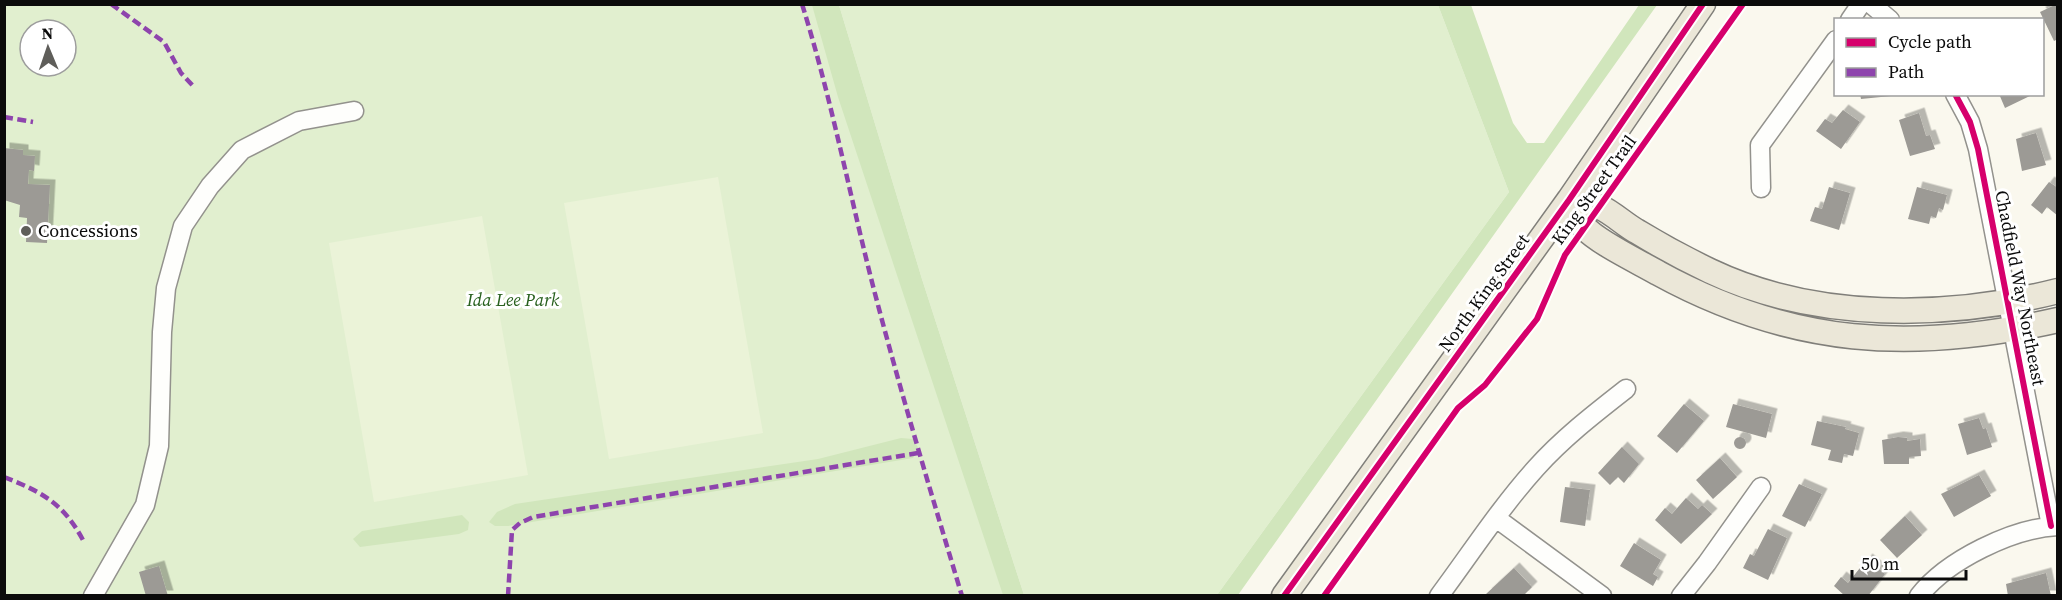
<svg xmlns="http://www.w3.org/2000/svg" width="2062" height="600" font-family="'Source Serif 4',serif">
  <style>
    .green { fill: #e1efcf; fill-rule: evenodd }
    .forest { fill: #d1e6bc }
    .pitch { fill: #ebf3d8 }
    .building { fill: #9c9a95; filter: url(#shadow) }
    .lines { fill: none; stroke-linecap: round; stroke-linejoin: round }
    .minor-casing { stroke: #93928d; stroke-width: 21 }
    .major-casing { stroke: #807f7a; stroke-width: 27 }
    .minor { stroke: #fefefc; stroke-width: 18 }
    .major { stroke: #ebe7d8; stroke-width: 24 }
    .quiet { stroke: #8e44ad; stroke-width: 4.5; stroke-dasharray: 9 4.5; stroke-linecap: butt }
    .cycleway-casing { stroke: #fff; stroke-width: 10 }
    .cycleway { stroke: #d6006c; stroke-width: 6 }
    .poi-dot { fill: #5f5e5a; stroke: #fff; stroke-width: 2 }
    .labels { text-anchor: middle; stroke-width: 6; stroke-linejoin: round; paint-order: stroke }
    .street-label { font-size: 18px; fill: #0b0b0b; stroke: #fff }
    .poi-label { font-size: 18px; fill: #0b0b0b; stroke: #fff; text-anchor: start }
    .park-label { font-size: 18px; font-style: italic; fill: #28601e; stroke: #fff }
  </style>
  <defs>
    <filter id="shadow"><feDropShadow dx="5.5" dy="-5.5" stdDeviation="0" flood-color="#0004"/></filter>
  </defs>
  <rect width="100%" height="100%" fill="#faf8ee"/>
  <path class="green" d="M 4,5 L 821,5 L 1021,595 L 5,595 ZM 30,30 L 66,30 L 66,66 L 30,66 Z
    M 839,5 L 1438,5 L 1509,192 L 1217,595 L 1024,595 L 922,279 Z"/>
  <path class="forest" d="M 812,5 L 839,5 L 922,279 L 1024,595 L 1003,595 L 838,97 Z
    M 1438,5 L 1471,5 L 1513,123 L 1527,143 L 1544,143 L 1639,5 L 1657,5 L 1238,595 L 1217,595 L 1509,192 Z
    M 901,438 L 913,439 L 919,449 L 913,458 L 508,526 L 495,526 L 489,522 L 497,512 L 515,504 L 818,459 Z
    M 462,515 L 469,522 L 468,530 L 459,534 L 360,547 L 353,539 L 362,531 Z"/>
  <path class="pitch" d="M 718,177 L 763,433 L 609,459 L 564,203 Z
    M 482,216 L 528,475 L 374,502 L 329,243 Z"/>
  <path class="building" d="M 2057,4 L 2058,39 L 2054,41 L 2040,12 Z
    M 1860,94 L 1891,94 L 1891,96 L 1861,99 Z
    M 1999,94 L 2034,94 L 2005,108 Z
    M 1843,110 L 1860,122 L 1841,149 L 1816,131 L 1825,119 L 1832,123 Z
    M 1919,113 L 1926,136 L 1930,135 L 1935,149 L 1910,156 L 1899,120 Z
    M 2036,133 L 2046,165 L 2022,171 L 2016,139 Z
    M 4,148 L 23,150 L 23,155 L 35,156 L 34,171 L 29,170 L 28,184 L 50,185 L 47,243 L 26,242 L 27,218 L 19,217 L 20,205 L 4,200 Z
    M 2049,182 L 2058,188 L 2058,216 L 2047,207 L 2042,214 L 2031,205 Z
    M 1829,187 L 1850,193 L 1839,230 L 1810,221 L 1815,207 L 1822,209 Z
    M 1917,187 L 1947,195 L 1943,210 L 1939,208 L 1936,218 L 1931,216 L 1929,224 L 1908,219 Z
    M 1684,404 L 1704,421 L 1677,453 L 1657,436 Z
    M 1733,404 L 1772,414 L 1766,438 L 1726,427 Z
    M 1979,418 L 1983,429 L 1986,428 L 1992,447 L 1967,455 L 1958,424 Z
    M 1817,421 L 1846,427 L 1845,429 L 1859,433 L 1853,456 L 1844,454 L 1842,463 L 1828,460 L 1831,450 L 1811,445 Z
    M1734 443a6 6 0 1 1 12 0a6 6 0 1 1-12 0Z
    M 1898,437 L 1907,438 L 1907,441 L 1920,439 L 1921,456 L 1909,457 L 1909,464 L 1884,464 L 1882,440 Z
    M 1622,447 L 1639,464 L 1624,483 L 1618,477 L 1610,485 L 1598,473 Z
    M 1720,458 L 1737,477 L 1713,499 L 1696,480 Z
    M 1979,475 L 1991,496 L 1954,517 L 1941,494 Z
    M 1799,484 L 1822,494 L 1805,527 L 1782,516 Z
    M 1565,487 L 1590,490 L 1585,526 L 1560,522 Z
    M 1686,498 L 1698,509 L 1702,505 L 1712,514 L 1681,544 L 1655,520 L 1665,508 L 1672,514 Z
    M 1905,516 L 1922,535 L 1897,558 L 1880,540 Z
    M 1768,529 L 1787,538 L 1768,580 L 1743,568 L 1750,554 L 1754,556 Z
    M 1634,543 L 1661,560 L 1653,574 L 1658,577 L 1653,586 L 1620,566 Z
    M 1867,559 L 1885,574 L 1868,596 L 1845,596 L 1834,586 L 1841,577 L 1848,583 Z
    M 159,566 L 168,596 L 146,596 L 139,572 Z
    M 1514,568 L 1532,587 L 1523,596 L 1486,594 Z
    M 2046,573 L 2051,596 L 2008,596 L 2006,584 Z"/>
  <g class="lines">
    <defs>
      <path id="minor" d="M 1871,4 L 1890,20
        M 1850,20 L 1861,4
        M 1955,94 L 1970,122 L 1978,149 L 2051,526
        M 1761,188 L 1760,145 L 1836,40
        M 1496,518 L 1602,596
        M 93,596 L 145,505 L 159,446 L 162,332 L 166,288 L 183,226 L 210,186 L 242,150 L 299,121 L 354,111
        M 1439,596 C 1471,553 1500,508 1536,468 C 1563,438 1594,414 1626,389
        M 1681,596 L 1707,563 L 1761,487
        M 1919,596 C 1947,560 2013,528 2058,526"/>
      <path id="major" d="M 1569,200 C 1574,209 1578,221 1585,228 C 1599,243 1639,262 1658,273 C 1791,346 1912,353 2058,320
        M 1569,200 C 1578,202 1591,203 1600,207 C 1613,213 1625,225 1638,232 C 1661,246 1685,259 1710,271 C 1815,321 1947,319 2058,291
        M 1284,596 L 1569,200 L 1703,4"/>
    </defs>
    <use href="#minor" class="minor-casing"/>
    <use href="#major" class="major-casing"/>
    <use href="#minor" class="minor"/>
    <use href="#major" class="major"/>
    <path class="quiet" d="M 111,4 L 164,42 L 181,73 L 194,87
      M 802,4 C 831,97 849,192 873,286 C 900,390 931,493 962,596
      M 4,117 L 33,122
      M 4,477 C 42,492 63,503 83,540
      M 508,596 L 512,530 L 520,523 L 533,517 L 918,453"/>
    <defs>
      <path id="cycleway" d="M 1955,94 L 1970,122 L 1978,149 L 2051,526
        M 1284,596 L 1569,200 L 1703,4
        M 1324,596 L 1458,408 L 1485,385 L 1537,319 L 1565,255 L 1743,4"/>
    </defs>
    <use href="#cycleway" class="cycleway-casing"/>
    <use href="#cycleway" class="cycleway"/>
  </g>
  <circle class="poi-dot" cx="26" cy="231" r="6"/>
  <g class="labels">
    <g class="street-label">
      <text transform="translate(1594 190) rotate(-54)" y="6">King Street Trail</text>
      <text transform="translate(2020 288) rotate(79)" y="6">Chadfield Way Northeast</text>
      <text transform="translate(1484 293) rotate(-54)" y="6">North King Street</text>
    </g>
    <g class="poi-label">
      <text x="38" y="237">Concessions</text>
    </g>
    <g class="park-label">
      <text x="513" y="306">Ida Lee Park</text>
    </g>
  </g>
  <rect width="2062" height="600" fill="none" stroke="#0b0b0b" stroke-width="12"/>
  <rect x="1834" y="18" width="210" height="78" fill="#ffffff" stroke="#9d9d9d" stroke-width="1.5"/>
  <rect x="1846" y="38" width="30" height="9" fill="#d6006c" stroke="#9d9d9d" stroke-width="1.5"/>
  <text x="1888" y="48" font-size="18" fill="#0b0b0b">Cycle path</text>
  <rect x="1846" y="68" width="30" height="9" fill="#8e44ad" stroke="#9d9d9d" stroke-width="1.5"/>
  <text x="1888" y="78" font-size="18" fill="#0b0b0b">Path</text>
  <g transform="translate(48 48) rotate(358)"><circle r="28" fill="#ffffff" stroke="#9d9d9d" stroke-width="1.5"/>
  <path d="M0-4.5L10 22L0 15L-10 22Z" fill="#5f5e5a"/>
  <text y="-9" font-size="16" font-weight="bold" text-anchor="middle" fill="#0b0b0b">N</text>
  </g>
  <path d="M1852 570v9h114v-9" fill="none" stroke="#0b0b0b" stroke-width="3"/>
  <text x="1861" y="570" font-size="18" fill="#0b0b0b" stroke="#ffffff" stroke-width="4.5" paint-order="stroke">50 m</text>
</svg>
